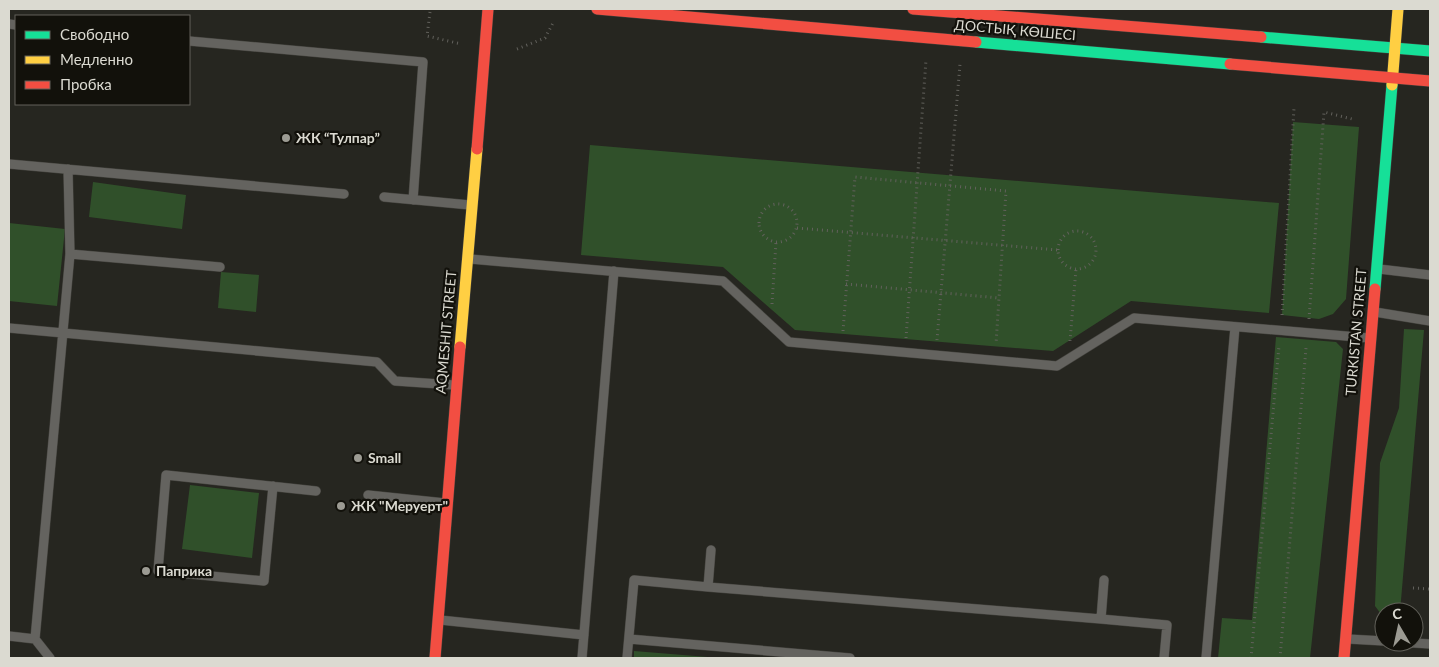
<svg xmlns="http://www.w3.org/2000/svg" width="1439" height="667" font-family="Lato,sans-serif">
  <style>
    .green { fill: #30502a }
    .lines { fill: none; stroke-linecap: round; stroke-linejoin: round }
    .lane-casing { stroke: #44433e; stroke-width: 10 }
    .fast-casing { stroke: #44433e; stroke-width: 12 }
    .slow-casing { stroke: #44433e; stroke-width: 12 }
    .jam-casing { stroke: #44433e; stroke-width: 12 }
    .path { stroke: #62615c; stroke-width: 3; stroke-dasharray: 1 4; stroke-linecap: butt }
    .lane { stroke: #64635f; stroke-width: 9 }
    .fast { stroke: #16e098; stroke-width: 11 }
    .slow { stroke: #ffcf43; stroke-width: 11 }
    .jam { stroke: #f24e42; stroke-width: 11 }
    .poi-dot { fill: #9c9b93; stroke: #12110b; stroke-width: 2 }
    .labels { text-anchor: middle; stroke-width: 4.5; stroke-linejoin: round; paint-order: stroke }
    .street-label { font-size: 14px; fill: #dbdad1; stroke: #12110b }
    .poi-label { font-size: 14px; font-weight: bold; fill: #dbdad1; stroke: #12110b; text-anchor: start }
  </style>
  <rect width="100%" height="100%" fill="#262620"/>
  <path class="green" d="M 1293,122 L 1359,127 L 1346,299 L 1333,314 L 1319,319 L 1282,315 Z
    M 590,145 L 1279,203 L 1269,313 L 1131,301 L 1053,351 L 795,330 L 723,267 L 581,255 Z
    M 93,182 L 186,195 L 182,229 L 89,217 Z
    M 9,223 L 65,229 L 57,306 L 9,301 Z
    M 221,272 L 259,275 L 256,312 L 218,308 Z
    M 1404,329 L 1424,330 L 1400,612 L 1384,612 L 1384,618 L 1375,606 L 1380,463 L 1399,408 Z
    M 1276,337 L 1336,342 L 1343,349 L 1310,658 L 1218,658 L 1222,618 L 1252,620 Z
    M 190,485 L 259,493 L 252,558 L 182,549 Z
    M 634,651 L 720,658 L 634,658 Z"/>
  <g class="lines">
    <defs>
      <path id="lane" d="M 9,24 L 16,25
        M 189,41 L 423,62 L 413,200
        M 9,164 L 344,194
        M 68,169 L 70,254
        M 384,197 L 470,205
        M 470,259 L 723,281 L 789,342 L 1057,366 L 1134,318 L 1369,338
        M 1379,269 L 1430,275
        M 1375,312 L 1430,321
        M 9,328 L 377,362 L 395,381 L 454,385
        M 273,486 L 264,581 L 158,571 L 166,475 L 316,491
        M 368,495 L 445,503
        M 1104,580 L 1101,619 L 1167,625 L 1164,658
        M 708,587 L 1101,619
        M 440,620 L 584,635
        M 9,636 L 35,639 L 70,254 L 220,267
        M 35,639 L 50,658
        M 629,639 L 850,658
        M 1348,639 L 1384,641
        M 1399,642 L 1430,644
        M 582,658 L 614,271
        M 627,658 L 634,580 L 708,587 L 711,550
        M 1206,658 L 1235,327"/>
      <path id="fast" d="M 1261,37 L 1430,51
        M 976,42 L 1230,64
        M 1375,289 L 1392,85"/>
      <path id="slow" d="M 1392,85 L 1398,9
        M 460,347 L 477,149"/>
      <path id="jam" d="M 597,9 L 976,42
        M 913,9 L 1261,37
        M 1230,64 L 1430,81
        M 477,149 L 488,9
        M 435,658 L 460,347
        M 1344,658 L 1375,289"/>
    </defs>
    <use href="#lane" class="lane-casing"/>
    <use href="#fast" class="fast-casing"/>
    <use href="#slow" class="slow-casing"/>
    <use href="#jam" class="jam-casing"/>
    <path class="path" d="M 430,12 L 427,36 L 461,44
      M 517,49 L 545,38 L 553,23
      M759 223a19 19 0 1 1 38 0a19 19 0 1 1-38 0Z
      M 797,228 L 1058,250
      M1058 250a19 19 0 1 1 38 0a19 19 0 1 1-38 0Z
      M 846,284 L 999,298
      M 772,304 L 776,242
      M 1282,315 L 1294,108
      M 1309,319 L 1324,112 L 1352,119
      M 843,331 L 855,177 L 1006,191 L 996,344
      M 906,338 L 926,60
      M 937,340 L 960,64
      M 1070,341 L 1076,269
      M 1413,588 L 1430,589
      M 1251,658 L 1279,346
      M 1280,658 L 1306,348"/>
    <use href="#lane" class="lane"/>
    <use href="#fast" class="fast"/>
    <use href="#slow" class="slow"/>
    <use href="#jam" class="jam"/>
  </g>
  <g class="poi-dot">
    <circle cx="286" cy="138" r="5"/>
    <circle cx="358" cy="458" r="5"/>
    <circle cx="341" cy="506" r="5"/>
    <circle cx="146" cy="571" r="5"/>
  </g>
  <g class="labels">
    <g class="street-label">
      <text transform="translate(1015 30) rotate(5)" y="5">ДОСТЫҚ КӨШЕСІ</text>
      <text transform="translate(446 332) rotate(-85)" y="5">AQMESHIT STREET</text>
      <text transform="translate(1356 332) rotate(-85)" y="5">TURKISTAN STREET</text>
    </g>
    <g class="poi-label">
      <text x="296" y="143">ЖК “Тулпар”</text>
      <text x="368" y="463">Small</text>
      <text x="351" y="511">ЖК "Меруерт"</text>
      <text x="156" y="576">Паприка</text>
    </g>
  </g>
  <rect width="1439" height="667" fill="none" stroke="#dbdad1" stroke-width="20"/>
  <rect x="15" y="15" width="175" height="90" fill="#12110b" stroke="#62615a"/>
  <rect x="25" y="31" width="25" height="8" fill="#16e098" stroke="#62615a"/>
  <text x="60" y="40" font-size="15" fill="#dbdad1">Свободно</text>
  <rect x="25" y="56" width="25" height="8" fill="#ffcf43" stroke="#62615a"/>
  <text x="60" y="65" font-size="15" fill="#dbdad1">Медленно</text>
  <rect x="25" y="81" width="25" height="8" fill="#f24e42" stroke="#62615a"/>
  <text x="60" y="90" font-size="15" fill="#dbdad1">Пробка</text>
  <g transform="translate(1399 627) rotate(351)"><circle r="24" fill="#12110b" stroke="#62615a"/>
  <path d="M0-4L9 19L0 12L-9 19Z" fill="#9c9b93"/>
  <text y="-8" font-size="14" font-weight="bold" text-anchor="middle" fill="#dbdad1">С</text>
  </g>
</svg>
